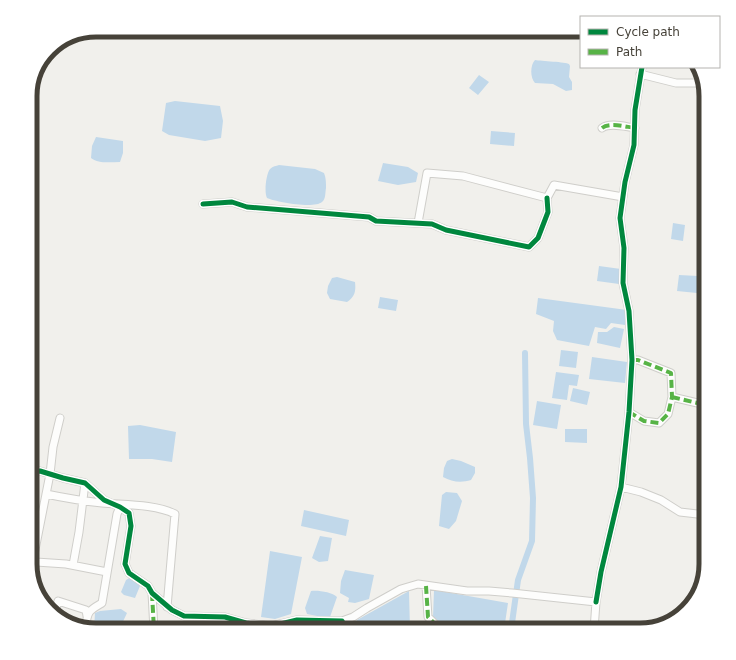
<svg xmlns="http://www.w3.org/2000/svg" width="736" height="660" font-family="'DejaVu Sans',sans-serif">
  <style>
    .water { fill: #c1d8ea }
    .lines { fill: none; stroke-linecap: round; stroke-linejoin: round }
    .canal { stroke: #c1d8ea; stroke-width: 6 }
    .minor-casing { stroke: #cfceca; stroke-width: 9 }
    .minor { stroke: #fdfdfc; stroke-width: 7 }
    .quiet { stroke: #57b346; stroke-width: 4; stroke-dasharray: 8 4; stroke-linecap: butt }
    .cycleway-casing { stroke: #fff; stroke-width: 8 }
    .cycleway { stroke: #00873e; stroke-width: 5 }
    .rim { fill: none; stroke: #464239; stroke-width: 5 }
  </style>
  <rect width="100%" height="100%" fill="#f1f0ec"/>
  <path class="water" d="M 535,60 C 541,61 566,62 569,64 L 570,66 L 569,77 L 572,82 L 572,90 L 566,91 L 553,84 L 535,83 C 530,78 530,65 535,60 Z
    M 479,75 L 489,82 L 478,95 L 469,88 Z
    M 175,101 L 220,106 L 223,121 L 221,138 L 205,141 L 169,135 L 162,131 L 166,103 Z
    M 491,131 L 515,133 L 514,146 L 490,144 Z
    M 96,137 L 123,141 L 123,153 L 120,162 C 110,162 99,164 91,158 L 92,146 Z
    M 383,163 L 408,167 L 418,173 L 416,182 L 398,185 L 378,181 Z
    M 279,165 L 315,169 L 324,173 C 326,178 326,182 326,188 C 325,193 326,199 322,202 C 314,209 276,202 267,198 C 264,193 266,174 270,169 C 273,166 276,166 279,165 Z
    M 673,223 L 685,225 L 683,241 L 671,239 Z
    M 599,266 L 621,269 L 619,284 L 597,281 Z
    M 679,275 L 698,276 L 697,293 L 677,291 Z
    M 337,277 L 355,282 C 356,291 355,297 347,302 L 330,299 L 327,293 L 328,286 L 332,278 Z
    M 380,297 L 398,300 L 396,311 L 378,308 Z
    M 538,298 L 627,310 L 625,325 L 611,323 L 606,329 L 595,327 L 589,346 L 557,340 L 553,331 L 554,321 L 536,314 Z
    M 614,327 L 624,329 L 620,348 L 597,343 L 598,332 L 607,332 Z
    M 561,350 L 578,352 L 576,368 L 559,366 Z
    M 592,357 L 627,362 L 625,383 L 589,379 Z
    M 556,372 L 579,375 L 577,386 L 569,385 L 567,400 L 552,398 Z
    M 573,388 L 590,392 L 587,405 L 570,401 Z
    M 537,401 L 561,405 L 557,429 L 533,425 Z
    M 140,425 L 176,432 L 172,462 L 152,459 L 129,459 L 128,426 Z
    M 565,429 L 587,429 L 587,443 L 565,442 Z
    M 452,459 L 461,461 L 475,467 L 475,473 L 471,480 C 461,483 452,482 443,477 L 444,468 L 447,461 Z
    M 446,492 L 457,493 L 462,501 L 456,521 L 449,529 L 439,526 L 442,495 Z
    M 304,510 L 349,520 L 346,536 L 301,526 Z
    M 320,536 L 332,538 L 328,561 L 319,562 L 312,558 Z
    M 270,551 L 302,557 L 291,614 L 275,619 L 261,617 Z
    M 345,570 L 374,575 L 369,599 L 355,603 L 348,602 L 349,598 L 340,593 L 341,581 Z
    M 131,577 L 140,586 L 135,598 L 124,595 L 121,592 L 126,580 Z
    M 434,590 L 508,603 L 504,630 L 450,630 L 450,627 L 444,625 L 433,617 Z
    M 311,591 C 318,590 332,592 337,597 L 330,617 L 317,616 L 307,614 L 305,608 Z
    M 409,591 L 410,630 L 355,630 L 353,627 L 357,620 Z
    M 121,609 L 127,613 L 119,630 L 94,629 L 95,613 L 100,611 Z
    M 298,623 L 313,625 L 313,630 L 275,630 L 276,627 Z"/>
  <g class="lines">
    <path class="canal" d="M 511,630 L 518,580 L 532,541 L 533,498 L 530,458 L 526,424 L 525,353"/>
    <defs>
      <path id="minor" d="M 640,74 L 676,83 L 704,83
        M 602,128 C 610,122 626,127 635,128
        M 203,204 L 232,202 L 247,207 L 369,217 L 376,221 L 432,224 L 446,230 L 529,247 L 538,238 L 548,212 L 547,198
        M 418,223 L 427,173 L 463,176 L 547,198 L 554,185 L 623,197
        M 672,397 L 706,405
        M 629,412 L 644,421 L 659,423 L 668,414 L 672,397 L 671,373 L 638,360 L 632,360
        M 30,472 L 40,471 L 63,478 L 85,483 L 104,500 L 120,507 L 129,513 L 131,526 L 125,564 L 129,573 L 148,586 L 152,593 L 172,610 L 184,616 L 225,617 L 246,623 L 272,626 L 297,620 L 342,621 L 347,630
        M 621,487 L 641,492 L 661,500 L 680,512 L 706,515
        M 46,494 C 65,498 83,501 102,503 C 124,505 155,504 175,514 L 167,607
        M 30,559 L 36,562 L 66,564 L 107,572
        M 73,565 L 79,532 L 85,483
        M 31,570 L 50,474 L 53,447 L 60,418
        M 426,586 L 428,617 L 441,630
        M 152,593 L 154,630
        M 596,602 L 601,572 L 621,487 L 629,412 L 632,360 L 629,311 L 623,283 L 624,248 L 620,218 L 625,182 L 634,145 L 635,110 L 642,67
        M 55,613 L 58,601 L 86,610 L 87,616
        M 342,621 L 353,617 L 367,608 L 401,589 L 418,584 L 467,591 L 489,591 L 512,593 L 596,602 L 594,630
        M 86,626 C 87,611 90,610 102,603 L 117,514 L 120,507"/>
    </defs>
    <use href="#minor" class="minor-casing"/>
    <use href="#minor" class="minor"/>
    <path class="quiet" d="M 602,128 C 610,122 626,127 635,128
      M 672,397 L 706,405
      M 629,412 L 644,421 L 659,423 L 668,414 L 672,397 L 671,373 L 638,360 L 632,360
      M 426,586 L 428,617 L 441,630
      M 152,593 L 154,630"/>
    <defs>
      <path id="cycleway" d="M 203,204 L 232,202 L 247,207 L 369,217 L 376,221 L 432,224 L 446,230 L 529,247 L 538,238 L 548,212 L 547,198
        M 30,472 L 40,471 L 63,478 L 85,483 L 104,500 L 120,507 L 129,513 L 131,526 L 125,564 L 129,573 L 148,586 L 152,593 L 172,610 L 184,616 L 225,617 L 246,623 L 272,626 L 297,620 L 342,621 L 347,630
        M 596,602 L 601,572 L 621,487 L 629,412 L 632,360 L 629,311 L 623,283 L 624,248 L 620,218 L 625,182 L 634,145 L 635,110 L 642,67"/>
    </defs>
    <use href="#cycleway" class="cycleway-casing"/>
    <use href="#cycleway" class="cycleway"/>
  </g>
  <path d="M0 0H736V660H0ZM96 37H640A59 59 0 0 1 699 96V564A59 59 0 0 1 640 623H96A59 59 0 0 1 37 564V96A59 59 0 0 1 96 37Z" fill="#fff" fill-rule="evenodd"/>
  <path class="rim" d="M96 37H640A59 59 0 0 1 699 96V564A59 59 0 0 1 640 623H96A59 59 0 0 1 37 564V96A59 59 0 0 1 96 37Z"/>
  <rect x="580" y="16" width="140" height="52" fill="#ffffff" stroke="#b5b3b0"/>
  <rect x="588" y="29" width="20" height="6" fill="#00873e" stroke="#b5b3b0"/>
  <text x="616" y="36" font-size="12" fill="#464239">Cycle path</text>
  <rect x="588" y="49" width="20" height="6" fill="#57b346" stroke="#b5b3b0"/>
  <text x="616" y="56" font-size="12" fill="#464239">Path</text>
</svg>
